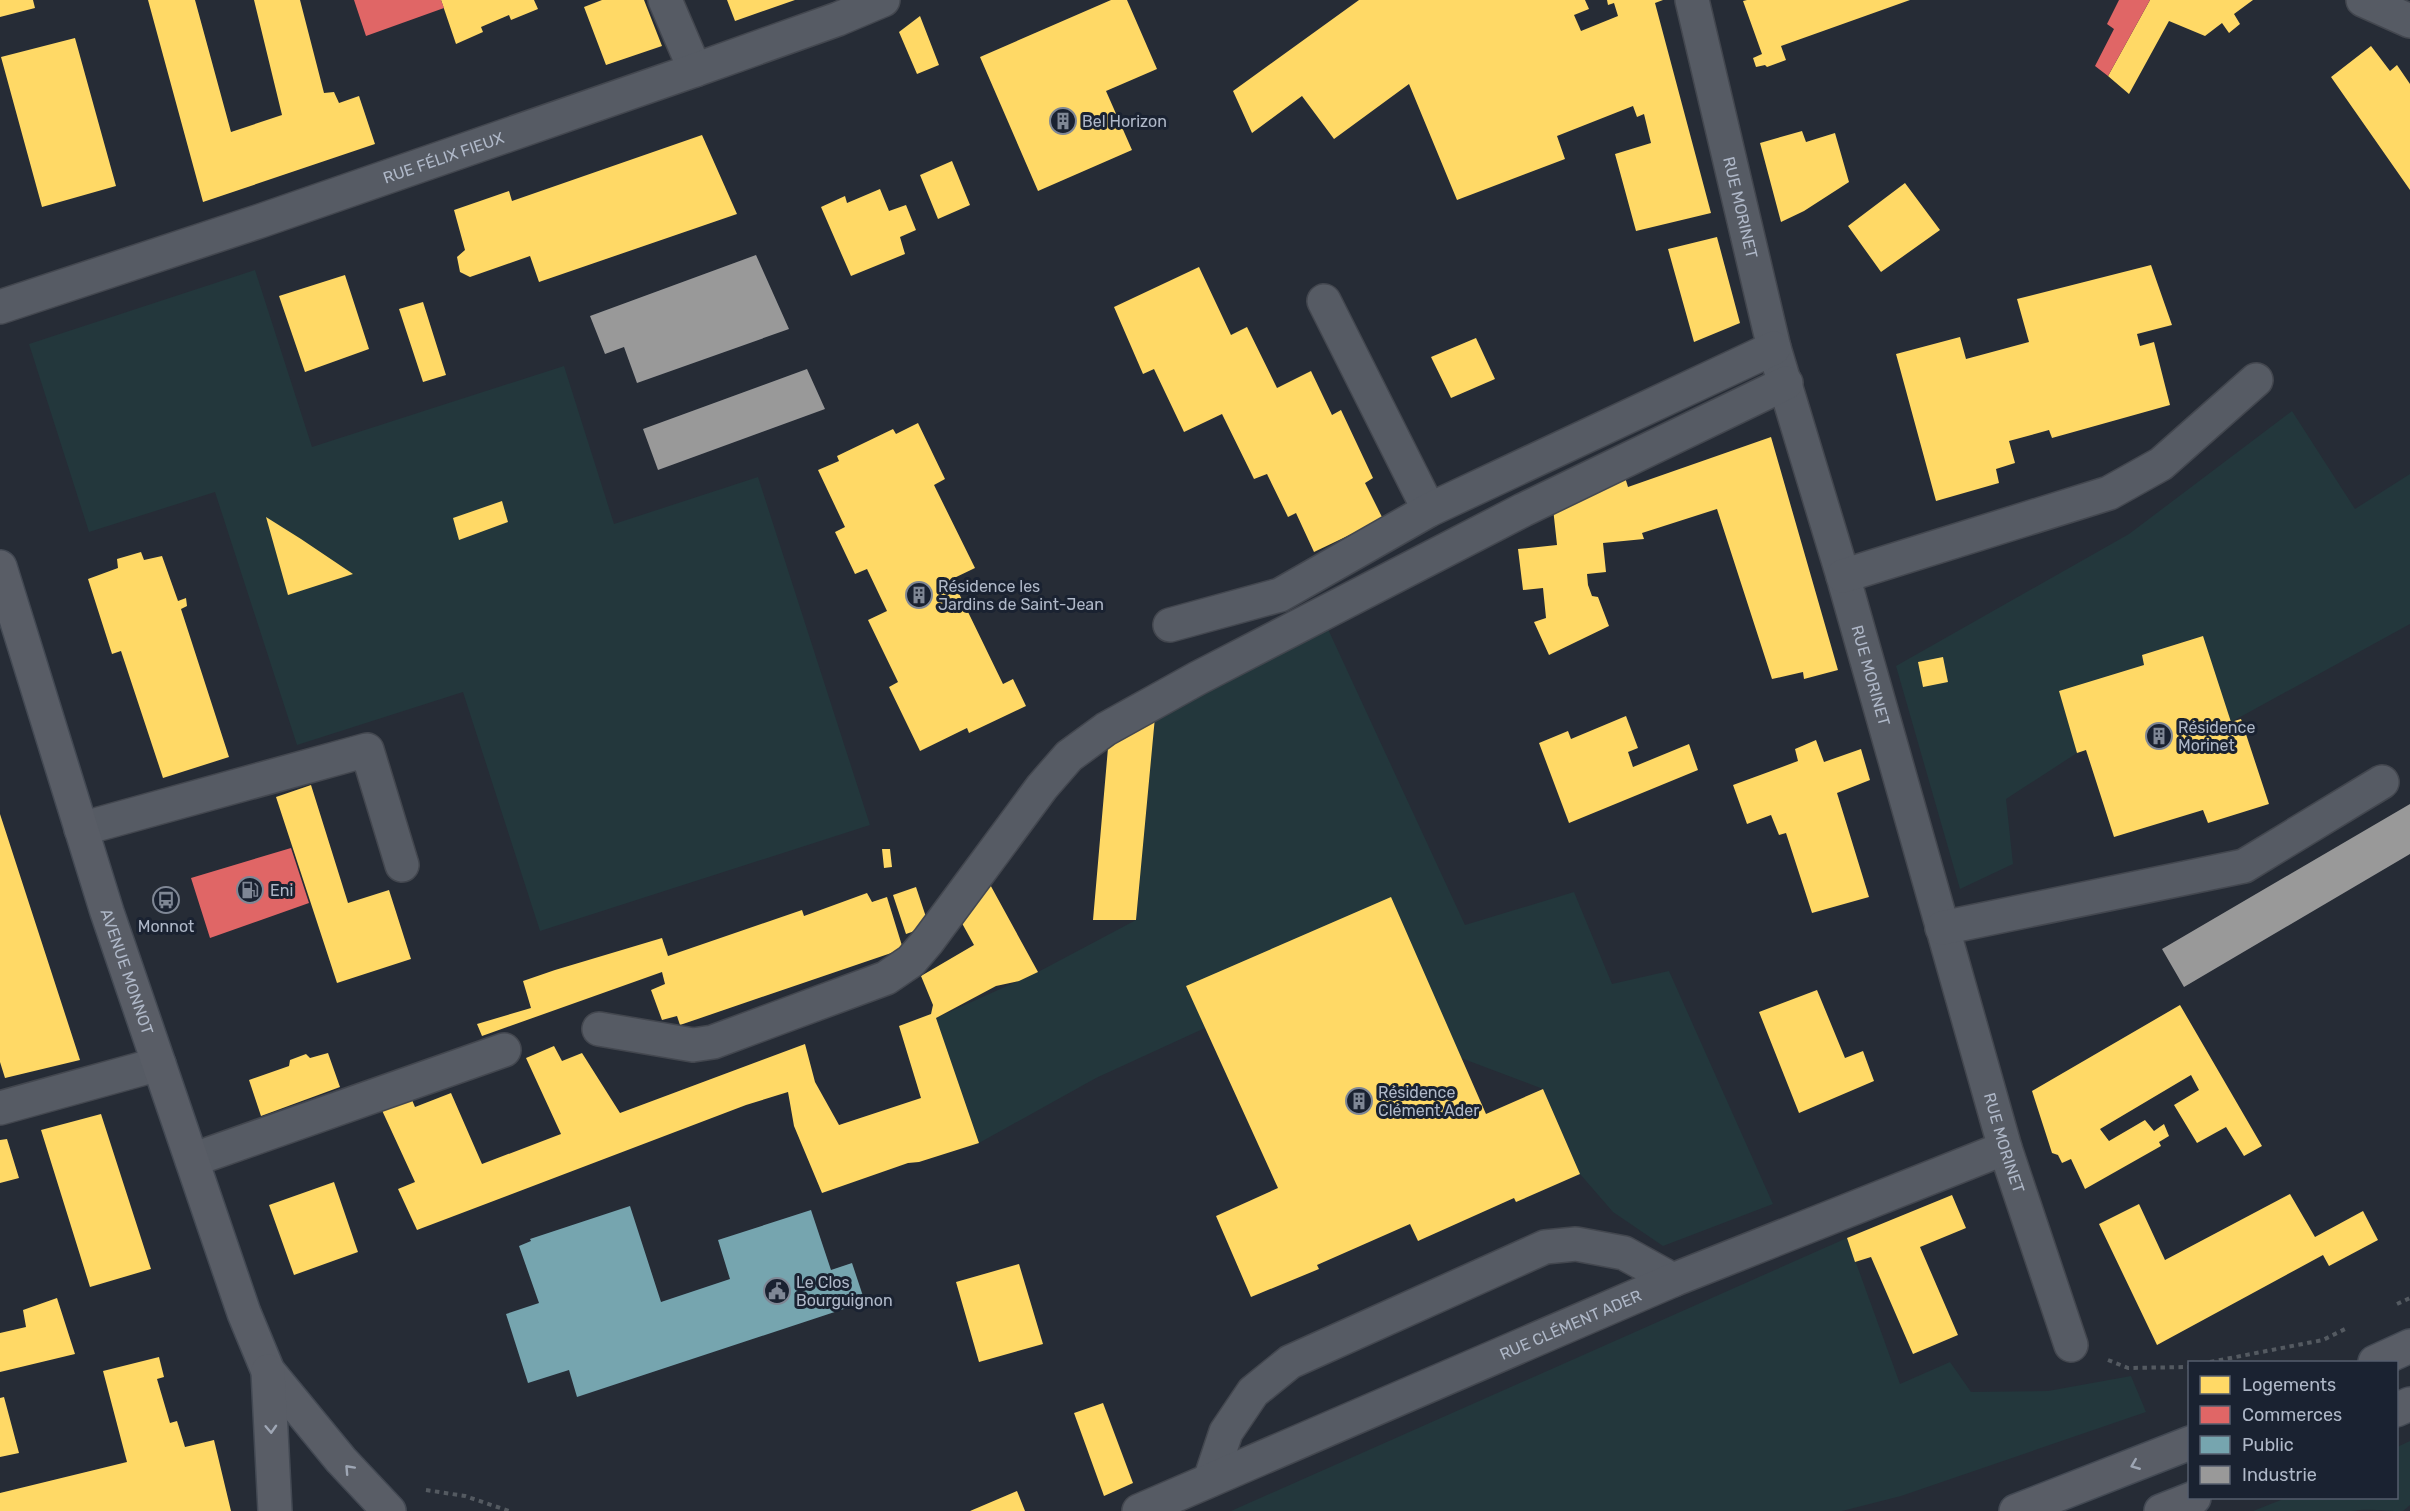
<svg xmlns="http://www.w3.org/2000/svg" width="2410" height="1511" font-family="Rubik,sans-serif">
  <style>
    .green { fill: #23373c }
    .homes { fill: #ffd966 }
    .shops { fill: #e06666 }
    .public { fill: #76a5af }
    .industry { fill: #999 }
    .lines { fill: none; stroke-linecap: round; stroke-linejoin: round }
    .minor-casing { stroke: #43474f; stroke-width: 36 }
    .major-casing { stroke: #434953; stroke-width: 36 }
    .path { stroke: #545a61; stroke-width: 4; stroke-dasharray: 4.5 4.5; stroke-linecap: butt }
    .minor { stroke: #565b64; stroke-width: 33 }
    .major { stroke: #595d66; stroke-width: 33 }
    .oneway { stroke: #9ea6b4 }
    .labels { text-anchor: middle; stroke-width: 6; stroke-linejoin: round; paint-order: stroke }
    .poi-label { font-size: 16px; fill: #afb8c8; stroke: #1a2231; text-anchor: start }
    .street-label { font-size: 16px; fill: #afb8c8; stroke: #1a2231 }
  </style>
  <rect width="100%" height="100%" fill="#262c36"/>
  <path class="green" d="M 255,270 L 312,447 L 564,366 L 614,524 L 758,477 L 870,825 L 540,931 L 463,692 L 297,745 L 215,492 L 89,532 L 29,344 Z
    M 2292,411 L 2355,509 L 2410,474 L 2410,624 L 2231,722 L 2202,636 L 2142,655 L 2144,665 L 2060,691 L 2077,753 L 2006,799 L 2013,864 L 1960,889 L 1896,666 L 2129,534 Z
    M 1327,627 L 1465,925 L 1574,892 L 1612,984 L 1669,971 L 1773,1204 L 1663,1246 L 1613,1212 L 1580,1174 L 1543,1089 L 1461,1058 L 1205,1028 L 1096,1078 L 979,1143 L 936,1018 L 1038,972 L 1136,920 L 1155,717 Z
    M 1847,1238 L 1900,1384 L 1950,1362 L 1971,1392 L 2048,1391 L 2131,1376 L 2146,1412 L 1901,1496 L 1842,1511 L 1231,1511 Z
    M 2410,1441 L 2410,1505 L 2403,1511 C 2386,1511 2368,1508 2352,1511 L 2253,1511 L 2286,1498 L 2396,1498 L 2397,1447 Z"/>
  <path class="homes" d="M 0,0 L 33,0 L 35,8 L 0,17 Z
    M 148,0 L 195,0 L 231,132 L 282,115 L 254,0 L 300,0 L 324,93 L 334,92 L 339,103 L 359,96 L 375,144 L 203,202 Z
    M 441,0 L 534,0 L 538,9 L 511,20 L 509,15 L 481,27 L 483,32 L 456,44 Z
    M 602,0 L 644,0 L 662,46 L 606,65 L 584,7 Z
    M 727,0 L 795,0 L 735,21 Z
    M 1111,0 L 1127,0 L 1157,69 L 1106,91 L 1132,150 L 1038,191 L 980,57 Z
    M 1359,0 L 1585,0 L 1589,9 L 1574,15 L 1581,31 L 1618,16 L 1614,3 L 1608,5 L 1607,0 L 1663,0 L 1655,3 L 1711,213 L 1636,231 L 1615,154 L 1651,143 L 1644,114 L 1637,117 L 1633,106 L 1557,136 L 1565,159 L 1457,200 L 1409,84 L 1334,139 L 1302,96 L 1252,133 L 1233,91 Z
    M 1747,0 L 1910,0 L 1781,46 L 1786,60 L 1767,67 L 1765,65 L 1756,67 L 1753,58 L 1762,54 L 1743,1 Z
    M 2150,0 L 2253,0 L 2234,14 L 2240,24 L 2229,33 L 2222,23 L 2205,36 L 2169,21 L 2129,94 L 2108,76 Z
    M 920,16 L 939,65 L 917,74 L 899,32 Z
    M 75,38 L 116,186 L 42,207 L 1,57 Z
    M 2371,46 L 2390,71 L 2397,65 L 2410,84 L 2410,190 L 2331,77 Z
    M 1802,131 L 1806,142 L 1835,133 L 1849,182 L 1804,211 L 1781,222 L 1760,143 Z
    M 702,135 L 737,214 L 539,282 L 530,256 L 470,277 L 460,272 L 457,257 L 465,250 L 454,210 L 509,191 L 512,201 Z
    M 952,161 L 970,205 L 938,219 L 920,175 Z
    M 1905,183 L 1940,230 L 1881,272 L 1848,226 Z
    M 880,189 L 889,211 L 906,205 L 916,230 L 900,237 L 905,254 L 851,276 L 821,207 L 845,196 L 847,203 Z
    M 1717,237 L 1740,323 L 1694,342 L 1668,249 Z
    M 2151,265 L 2172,325 L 2137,334 L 2140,346 L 2154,342 L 2170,405 L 2052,438 L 2049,430 L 2009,441 L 2015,463 L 1996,469 L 1999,483 L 1936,501 L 1896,354 L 1960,337 L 1966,359 L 2029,342 L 2017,299 Z
    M 1199,267 L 1231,335 L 1247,327 L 1277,388 L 1311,371 L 1332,415 L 1341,410 L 1373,478 L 1365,483 L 1383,519 L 1314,552 L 1296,513 L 1288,517 L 1267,474 L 1254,479 L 1222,414 L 1184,432 L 1154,369 L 1143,374 L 1114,307 Z
    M 345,275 L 369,349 L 305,372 L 279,296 Z
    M 423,302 L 446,375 L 423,382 L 399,309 Z
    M 1476,338 L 1495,379 L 1451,398 L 1431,357 Z
    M 918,423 L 945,479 L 934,485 L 975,568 L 952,579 L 1003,684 L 1013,679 L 1026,706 L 969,733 L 967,728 L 920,751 L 889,687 L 898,682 L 868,620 L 887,611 L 867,569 L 855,574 L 835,532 L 845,527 L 818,470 L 839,461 L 837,456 L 893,429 L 896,434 Z
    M 1771,437 L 1838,670 L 1804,679 L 1803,672 L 1772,679 L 1717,509 L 1642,533 L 1644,539 L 1603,543 L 1606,572 L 1587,574 L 1588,585 L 1592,596 L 1598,597 L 1609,626 L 1549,655 L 1534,622 L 1546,618 L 1543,588 L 1523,590 L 1518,549 L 1557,545 L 1553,508 L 1624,474 L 1628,487 Z
    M 502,501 L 508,522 L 459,540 L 453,518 Z
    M 266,517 L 301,539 L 353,574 L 288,595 Z
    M 141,552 L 144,560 L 162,556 L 178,601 L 186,598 L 187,606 L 181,609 L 229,757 L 163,778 L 121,651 L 112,654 L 88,579 L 118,568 L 117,559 Z
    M 2203,636 L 2231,722 L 2241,719 L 2269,804 L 2208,823 L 2203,810 L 2114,837 L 2086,750 L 2077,753 L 2059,691 L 2144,665 L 2142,655 Z
    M 1943,657 L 1948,682 L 1923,687 L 1918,662 Z
    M 1626,716 L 1638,748 L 1628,752 L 1633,767 L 1689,744 L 1698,770 L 1569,823 L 1539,743 L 1568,731 L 1571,739 Z
    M 1155,717 L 1136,920 L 1093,920 L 1108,748 Z
    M 1816,740 L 1824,762 L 1861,749 L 1870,780 L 1837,793 L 1869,897 L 1812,913 L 1786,833 L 1779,835 L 1771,815 L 1747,824 L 1733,785 L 1798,761 L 1795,749 Z
    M 311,785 L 348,903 L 389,890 L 411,959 L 337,983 L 276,797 Z
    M 0,814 L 80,1060 L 5,1078 L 0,1062 Z
    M 882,849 L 890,849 L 892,867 L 884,868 Z
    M 987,879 L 1038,972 L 1019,981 L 996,986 L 936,1018 L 979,1143 L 919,1162 L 908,1163 L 822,1193 L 794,1126 L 788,1092 L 746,1105 L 417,1230 L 398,1189 L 415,1182 L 380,1106 L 410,1095 L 415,1107 L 451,1093 L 482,1164 L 561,1134 L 526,1058 L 554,1046 L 562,1061 L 582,1053 L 620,1113 L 805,1044 L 815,1082 L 839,1125 L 921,1098 L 899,1026 L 931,1014 L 933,1005 L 921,976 L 974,945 L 958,916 Z
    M 916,887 L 929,926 L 906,934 L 893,895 Z
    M 867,893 L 872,902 L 887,897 L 903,949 L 680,1025 L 677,1016 L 662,1020 L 651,990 L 665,984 L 662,972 L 482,1036 L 477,1024 L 531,1008 L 523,981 L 555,970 L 662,938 L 668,956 L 802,910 L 804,916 Z
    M 1391,897 L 1486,1114 L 1543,1089 L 1580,1174 L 1516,1202 L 1514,1198 L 1418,1241 L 1410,1224 L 1317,1265 L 1319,1269 L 1251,1297 L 1216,1216 L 1278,1188 L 1186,986 Z
    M 1817,990 L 1845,1058 L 1863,1051 L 1874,1081 L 1799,1113 L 1759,1012 Z
    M 2180,1005 L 2262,1146 L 2244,1156 L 2226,1127 L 2197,1143 L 2174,1105 L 2199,1090 L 2191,1075 L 2100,1129 L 2109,1141 L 2145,1120 L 2154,1131 L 2164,1124 L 2169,1136 L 2159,1142 L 2161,1146 L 2085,1189 L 2071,1159 L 2062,1163 L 2058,1155 L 2052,1153 L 2032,1091 Z
    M 328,1053 L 340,1087 L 261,1116 L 249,1080 L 289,1066 L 290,1060 L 306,1054 L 310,1058 Z
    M 101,1114 L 151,1269 L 90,1287 L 41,1130 Z
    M 7,1139 L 19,1178 L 0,1183 L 0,1140 Z
    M 334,1182 L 358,1252 L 294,1275 L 269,1205 Z
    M 2290,1194 L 2315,1237 L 2363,1211 L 2378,1240 L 2329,1266 L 2323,1255 L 2157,1345 L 2099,1224 L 2139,1204 L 2165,1260 Z
    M 1952,1195 L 1966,1228 L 1920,1247 L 1958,1335 L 1913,1354 L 1871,1257 L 1855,1262 L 1847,1238 Z
    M 1019,1264 L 1043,1344 L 979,1362 L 956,1282 Z
    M 57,1298 L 75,1354 L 0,1372 L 0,1333 L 26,1327 L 23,1310 Z
    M 159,1357 L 164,1377 L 157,1379 L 170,1423 L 177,1421 L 185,1447 L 214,1440 L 231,1511 L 0,1511 L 0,1493 L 127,1462 L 103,1371 Z
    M 4,1397 L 19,1453 L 0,1457 L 0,1398 Z
    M 1103,1403 L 1133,1483 L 1104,1496 L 1074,1413 Z
    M 1017,1491 L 1025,1511 L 970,1511 Z"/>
  <path class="shops" d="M 354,0 L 441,0 L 444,8 L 366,36 Z
    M 2119,0 L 2150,0 L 2108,76 L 2095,66 L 2114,29 L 2107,24 Z
    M 291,848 L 309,903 L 210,938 L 191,878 Z"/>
  <path class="public" d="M 630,1206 L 661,1302 L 730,1279 L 718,1240 L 811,1210 L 831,1270 L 852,1263 L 865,1302 L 577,1397 L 569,1370 L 528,1383 L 506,1314 L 539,1303 L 519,1246 L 531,1241 L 530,1239 Z"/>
  <path class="industry" d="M 756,255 L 789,329 L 637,383 L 624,347 L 605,354 L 590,316 Z
    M 807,369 L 825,409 L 658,470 L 643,429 Z
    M 2410,804 L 2410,854 L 2184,987 L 2162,949 Z"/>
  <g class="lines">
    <defs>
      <g id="minor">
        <path d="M 665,0 L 695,70"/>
        <path id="s1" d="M 1692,0 L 1774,348 L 1843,576 L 2005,1148 L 2071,1345"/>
        <path d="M 2363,0 L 2410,21"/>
        <path d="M 1324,301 L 1429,510"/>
        <path id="s2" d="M 0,307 L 260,221 L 695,70 L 838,19 L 883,0"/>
        <path d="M 1843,576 L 2109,493 L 2161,464 L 2256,380"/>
        <path d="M 1170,625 L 1280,595 L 1429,510 L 1774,348"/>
        <path d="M 81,829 L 367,750 L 402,865"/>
        <path d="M 1942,928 L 2244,866 L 2382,782"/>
        <path d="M 599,1029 L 693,1045 L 713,1042 L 886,978 L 911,961 L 928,941 L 1042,787 L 1069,756 L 1106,729 L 1198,678 L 1523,510 L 1786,383"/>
        <path d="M 0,1108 L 159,1064"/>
        <path d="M 192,1160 L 504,1050"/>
        <path d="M 1210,1480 L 1226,1432 L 1253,1392 L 1290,1362 L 1545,1247 L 1576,1244 L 1624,1253 L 1673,1280"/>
        <path id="s3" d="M 1139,1511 L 1673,1280 L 2005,1148"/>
      </g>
      <g id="major">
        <path id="s4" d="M 0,567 L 107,912 L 244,1313 L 268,1371 L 341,1460 L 389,1511"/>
        <path d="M 2375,1362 L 2410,1346"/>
        <path d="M 268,1371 L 275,1511"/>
        <path d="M 2396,1410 L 2410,1404"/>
        <path d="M 2016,1511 L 2190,1443"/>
        <path d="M 2161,1511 L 2194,1498"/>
      </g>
    </defs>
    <use href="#minor" class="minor-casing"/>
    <use href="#major" class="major-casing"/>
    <path class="path" d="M 2397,1304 L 2410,1298
      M 2108,1360 L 2128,1368 L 2190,1367
      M 2210,1362 L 2323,1340 L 2347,1328
      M 426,1490 L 465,1496 L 509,1511"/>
    <use href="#minor" class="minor"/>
    <use href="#major" class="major"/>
  </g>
  <defs><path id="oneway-chevron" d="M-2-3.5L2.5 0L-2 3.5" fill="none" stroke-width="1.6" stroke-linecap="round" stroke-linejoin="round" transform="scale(1.5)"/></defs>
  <g class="oneway">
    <use href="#oneway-chevron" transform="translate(271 1429) rotate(87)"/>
    <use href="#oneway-chevron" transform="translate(2135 1465) rotate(158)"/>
    <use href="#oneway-chevron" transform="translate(349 1469) rotate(-133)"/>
  </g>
  <defs>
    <symbol id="building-ring" viewBox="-11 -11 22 22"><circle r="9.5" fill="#1a2231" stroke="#7f8795" stroke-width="1.5"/><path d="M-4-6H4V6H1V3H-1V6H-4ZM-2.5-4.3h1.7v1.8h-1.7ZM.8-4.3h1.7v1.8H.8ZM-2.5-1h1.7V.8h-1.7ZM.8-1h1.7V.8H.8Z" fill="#7f8795"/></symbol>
    <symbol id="fuel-ring" viewBox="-11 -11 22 22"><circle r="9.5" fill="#1a2231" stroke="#7f8795" stroke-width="1.5"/><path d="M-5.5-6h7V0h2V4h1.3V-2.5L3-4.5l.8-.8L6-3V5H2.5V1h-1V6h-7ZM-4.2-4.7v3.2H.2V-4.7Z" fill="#7f8795"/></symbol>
    <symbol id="bus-ring" viewBox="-11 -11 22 22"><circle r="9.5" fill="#1a2231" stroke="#7f8795" stroke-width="1.5"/><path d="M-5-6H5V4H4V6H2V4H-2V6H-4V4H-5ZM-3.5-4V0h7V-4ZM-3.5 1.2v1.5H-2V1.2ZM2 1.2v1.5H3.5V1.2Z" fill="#7f8795"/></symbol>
    <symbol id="civic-ring" viewBox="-11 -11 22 22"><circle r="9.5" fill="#1a2231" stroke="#7f8795" stroke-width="1.5"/><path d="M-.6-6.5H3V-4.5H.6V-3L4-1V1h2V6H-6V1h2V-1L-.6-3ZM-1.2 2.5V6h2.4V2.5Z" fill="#7f8795"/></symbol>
  </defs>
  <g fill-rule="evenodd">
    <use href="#building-ring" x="1048" y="106" width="30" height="30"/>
    <use href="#building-ring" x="904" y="580" width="30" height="30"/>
    <use href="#building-ring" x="2144" y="721" width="30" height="30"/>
    <use href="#fuel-ring" x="235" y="875" width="30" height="30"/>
    <use href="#bus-ring" x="151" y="885" width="30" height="30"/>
    <use href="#building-ring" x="1344" y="1086" width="30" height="30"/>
    <use href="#civic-ring" x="762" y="1276" width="30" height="30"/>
  </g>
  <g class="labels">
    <g class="poi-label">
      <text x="1082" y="127">Bel Horizon</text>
      <text x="938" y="592">Résidence les<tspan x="938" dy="18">Jardins de Saint-Jean</tspan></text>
      <text x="2178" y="733">Résidence<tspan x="2178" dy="18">Morinet</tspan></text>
      <text x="270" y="896">Eni</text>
      <text x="166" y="932" text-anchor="middle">Monnot</text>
      <text x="1378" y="1098">Résidence<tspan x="1378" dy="18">Clément Ader</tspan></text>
      <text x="796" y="1288">Le Clos<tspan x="796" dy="18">Bourguignon</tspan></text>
    </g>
    <g class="street-label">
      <text dy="6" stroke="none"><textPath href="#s2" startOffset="468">RUE FÉLIX FIEUX</textPath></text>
      <text dy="6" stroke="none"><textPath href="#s1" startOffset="213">RUE MORINET</textPath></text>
      <text dy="6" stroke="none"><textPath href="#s1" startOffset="699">RUE MORINET</textPath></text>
      <text dy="6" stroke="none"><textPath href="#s4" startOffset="424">AVENUE MONNOT</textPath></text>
      <text dy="6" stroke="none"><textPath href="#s1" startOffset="1185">RUE MORINET</textPath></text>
      <text dy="6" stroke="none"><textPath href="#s3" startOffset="470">RUE CLÉMENT ADER</textPath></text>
    </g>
  </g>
  <rect x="2188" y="1361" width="210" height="138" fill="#1a2231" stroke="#565e6d" stroke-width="1.5"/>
  <rect x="2200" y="1376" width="30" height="18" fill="#ffd966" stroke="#565e6d" stroke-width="1.5"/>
  <text x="2242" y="1391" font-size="18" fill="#afb8c8">Logements</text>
  <rect x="2200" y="1406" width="30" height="18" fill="#e06666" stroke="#565e6d" stroke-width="1.5"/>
  <text x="2242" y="1421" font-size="18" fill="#afb8c8">Commerces</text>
  <rect x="2200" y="1436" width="30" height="18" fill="#76a5af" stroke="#565e6d" stroke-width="1.5"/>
  <text x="2242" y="1451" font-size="18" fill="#afb8c8">Public</text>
  <rect x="2200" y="1466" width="30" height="18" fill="#999999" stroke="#565e6d" stroke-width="1.5"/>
  <text x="2242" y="1481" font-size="18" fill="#afb8c8">Industrie</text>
</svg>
